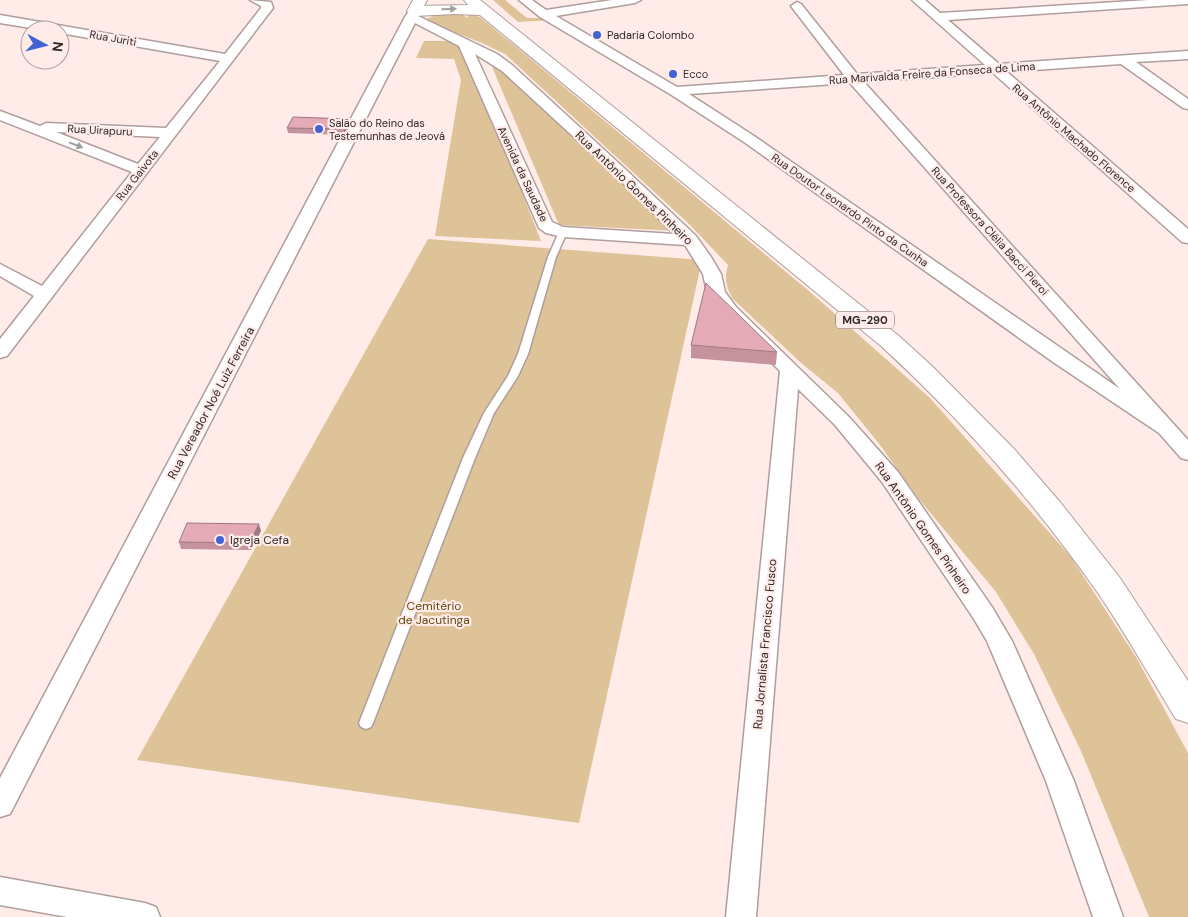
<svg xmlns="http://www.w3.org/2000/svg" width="1188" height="917" font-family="'DM Sans',sans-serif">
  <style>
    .green { fill: #dec298 }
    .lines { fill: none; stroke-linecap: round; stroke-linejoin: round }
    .lane-casing { stroke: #af9e9b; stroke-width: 3 }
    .street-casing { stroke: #af9e9b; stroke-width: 3 }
    .secondary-casing { stroke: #af9e9b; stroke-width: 2 }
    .highway-casing { stroke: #af9e9b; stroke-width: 2 }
    .lane { fill: #fff; fill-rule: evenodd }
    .street { fill: #fff; fill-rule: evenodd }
    .secondary { fill: #fff; fill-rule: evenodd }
    .highway { fill: #fff; fill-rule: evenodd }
    .wall { fill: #c4939d }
    .shaded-wall { fill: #a07880 }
    .building { fill: #e4abb7; stroke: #a07880 }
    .oneway { fill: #a29f9e }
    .poi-dot { fill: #4162d4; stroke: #ffece9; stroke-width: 2 }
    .labels { text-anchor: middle; stroke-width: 4.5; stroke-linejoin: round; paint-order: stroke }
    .far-poi-label { font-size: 11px; fill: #302928; stroke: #ffece9; text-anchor: start }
    .far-street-label { font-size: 11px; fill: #302928; stroke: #ffece9 }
    .shield { fill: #ffece9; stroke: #6e6462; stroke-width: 1 }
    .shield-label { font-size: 11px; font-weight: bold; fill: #302928 }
    .street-label { font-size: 12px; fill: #302928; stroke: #ffece9 }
    .poi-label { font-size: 12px; fill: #302928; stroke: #ffece9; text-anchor: start }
    .park-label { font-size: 12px; fill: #664711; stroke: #ffece9 }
  </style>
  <rect width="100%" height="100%" fill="#ffece9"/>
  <path class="green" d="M 493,0 L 505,0 L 527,18 L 551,18 L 554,20 L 518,22 Z
    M 461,13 L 467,18 L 469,14 L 480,17 L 809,291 L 930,398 L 1071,557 L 1136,657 L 1188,753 L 1188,917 L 1149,917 L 1081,751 L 1034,654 L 996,592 L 918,498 L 880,445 L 838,393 L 800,362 L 733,299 C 726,287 724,279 728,265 L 689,224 L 505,54 L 482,43 L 433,24 L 428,22 L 427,19 L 437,14 Z
    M 424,41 L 463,41 L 541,241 L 435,236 L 461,80 L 454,59 L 416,58 Z
    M 487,55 L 678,231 L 559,225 Z
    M 428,239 L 702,260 L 579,823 L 137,760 Z"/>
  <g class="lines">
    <defs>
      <path id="lane" d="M 563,229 L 567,232 L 556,257 L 528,354 L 518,376 L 494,413 L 475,458 L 373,723 L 371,727 L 366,729 L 361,727 L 359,723 L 463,458 L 484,413 L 508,376 L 518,354 L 548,257 L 559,232 Z"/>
      <path id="street" d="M 250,0 L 271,2 L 273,8 L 7,356 L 0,358 L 0,339 L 34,296 L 0,276 L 0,264 L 42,286 L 132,172 L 0,120 L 0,111 L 40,126 L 46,123 L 166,128 L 220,61 L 60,33 L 60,30 L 43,30 L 0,23 L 0,15 L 225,54 L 261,8 L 261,6 ZM 56,132 L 160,137 L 138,164 Z
        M 519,0 L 532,0 L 546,10 L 612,0 L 641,0 L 635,3 L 556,16 L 677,87 L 844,75 L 791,6 L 797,2 L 801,4 L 857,74 L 985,65 L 912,0 L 925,0 L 940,13 L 1149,0 L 1188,0 L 1188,4 L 948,20 L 999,64 L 1188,51 L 1188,59 L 1136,62 L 1188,99 L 1188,109 L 1183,108 L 1121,64 L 1007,72 L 1188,229 L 1188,243 L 1182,242 L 993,73 L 864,82 L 1188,440 L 1188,460 L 1181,458 L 1159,433 L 1053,362 L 744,142 L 670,94 L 540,17 ZM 850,83 L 1120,389 L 754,136 L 689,94 Z
        M 415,7 L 421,11 L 418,16 L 497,54 L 512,65 L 624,168 L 696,236 L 711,257 L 721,274 L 725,292 L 736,307 L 849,417 L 898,472 L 992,607 L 1012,641 L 1074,781 L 1123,917 L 1093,917 L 1046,781 L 987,641 L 974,619 L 882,482 L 835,425 L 798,389 L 756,917 L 726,917 L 780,371 L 724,315 L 707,292 L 703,274 L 685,245 L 563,237 L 546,233 L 539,228 L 459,46 L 415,23 L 10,814 L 0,817 L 0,778 L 405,17 L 411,8 ZM 475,54 L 502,71 L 614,174 L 674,234 L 563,227 L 552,222 Z
        M 0,877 L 145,903 L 156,907 L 160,917 L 67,917 L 0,905 Z"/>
      <path id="secondary" d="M 413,0 L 427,0 L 420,14 L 410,14 L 407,11 Z"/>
      <path id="highway" d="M 464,0 L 480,0 L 899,336 L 933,367 L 1015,450 L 1060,502 L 1120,578 L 1188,681 L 1188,723 L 1176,719 C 1150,677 1126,634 1098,593 C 1035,503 962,420 881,346 L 480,15 L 454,14 L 415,16 L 410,14 L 407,11 L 410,8 L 415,6 L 468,5 Z"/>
    </defs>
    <use href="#lane" class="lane-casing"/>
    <use href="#street" class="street-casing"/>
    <use href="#secondary" class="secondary-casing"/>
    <use href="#highway" class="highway-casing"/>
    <use href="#lane" class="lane"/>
    <use href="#street" class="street"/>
    <use href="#secondary" class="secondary"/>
    <use href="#highway" class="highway"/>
  </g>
  <path class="wall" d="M 351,124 L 344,135 L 288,133 L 287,128 Z
    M 691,345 L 777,352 L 776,365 L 691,358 Z
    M 261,531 L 251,550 L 181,549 L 179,542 Z"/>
  <path class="shaded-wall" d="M 350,119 L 351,124 L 344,135 L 344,129 Z
    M 259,524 L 261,531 L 251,550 L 249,543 Z"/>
  <path class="building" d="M 293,117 L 350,119 L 344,129 L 287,128 Z
    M 706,283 L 777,352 L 691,345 Z
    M 187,523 L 259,524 L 249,543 L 179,542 Z"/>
  <defs><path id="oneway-solid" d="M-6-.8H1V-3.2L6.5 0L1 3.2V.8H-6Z" transform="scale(1.25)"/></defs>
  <g class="oneway">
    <use href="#oneway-solid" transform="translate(449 9) rotate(-1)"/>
    <use href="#oneway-solid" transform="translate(76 145) rotate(21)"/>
  </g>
  <g class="poi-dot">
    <circle cx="597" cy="35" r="5"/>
    <circle cx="673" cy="74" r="5"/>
    <circle cx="319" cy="129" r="5"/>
    <circle cx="220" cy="540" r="5"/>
  </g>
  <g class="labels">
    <g class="far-poi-label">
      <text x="607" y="39">Padaria Colombo</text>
      <text x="683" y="78">Ecco</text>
      <text x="329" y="127">Salão do Reino das<tspan x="329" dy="13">Testemunhas de Jeová</tspan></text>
    </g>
    <g class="far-street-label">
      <text transform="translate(113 38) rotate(10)" y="4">Rua Juriti</text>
      <text transform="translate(932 73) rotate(-4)" y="4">Rua Marivalda Freire da Fonseca de Lima</text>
      <text transform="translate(100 130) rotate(3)" y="4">Rua Uirapuru</text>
      <text transform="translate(1074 138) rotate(41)" y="4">Rua Antônio Machado Florence</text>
      <text transform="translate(523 174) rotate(65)" y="4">Avenida da Saudade</text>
      <text transform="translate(137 175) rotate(-52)" y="4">Rua Gaivota</text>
      <text transform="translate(850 210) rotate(35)" y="4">Rua Doutor Leonardo Pinto da Cunha</text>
      <text transform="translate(990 231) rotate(48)" y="4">Rua Professora Clélia Bacci Pieroi</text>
    </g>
    <rect class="shield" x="836" y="311.5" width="58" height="17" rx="4"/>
    <g class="shield-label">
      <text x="865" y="324">MG-290</text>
    </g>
    <g class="street-label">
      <text transform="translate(634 188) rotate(44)" y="4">Rua Antônio Gomes Pinheiro</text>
      <text transform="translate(211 403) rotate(-62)" y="4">Rua Vereador Noé Luiz Ferreira</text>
      <text transform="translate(923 528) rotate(55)" y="4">Rua Antônio Gomes Pinheiro</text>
      <text transform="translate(765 644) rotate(-85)" y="4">Rua Jornalista Francisco Fusco</text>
    </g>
    <g class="poi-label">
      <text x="230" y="544">Igreja Cefa</text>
    </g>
    <g class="park-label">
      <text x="434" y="610">Cemitério<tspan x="434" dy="14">de Jacutinga</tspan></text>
    </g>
  </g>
  <g transform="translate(45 45) rotate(97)"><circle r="24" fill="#ffece9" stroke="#ac9e9c"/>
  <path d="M0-4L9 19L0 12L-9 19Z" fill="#4162d4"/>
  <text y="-8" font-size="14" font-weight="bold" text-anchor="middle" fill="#302928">N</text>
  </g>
</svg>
